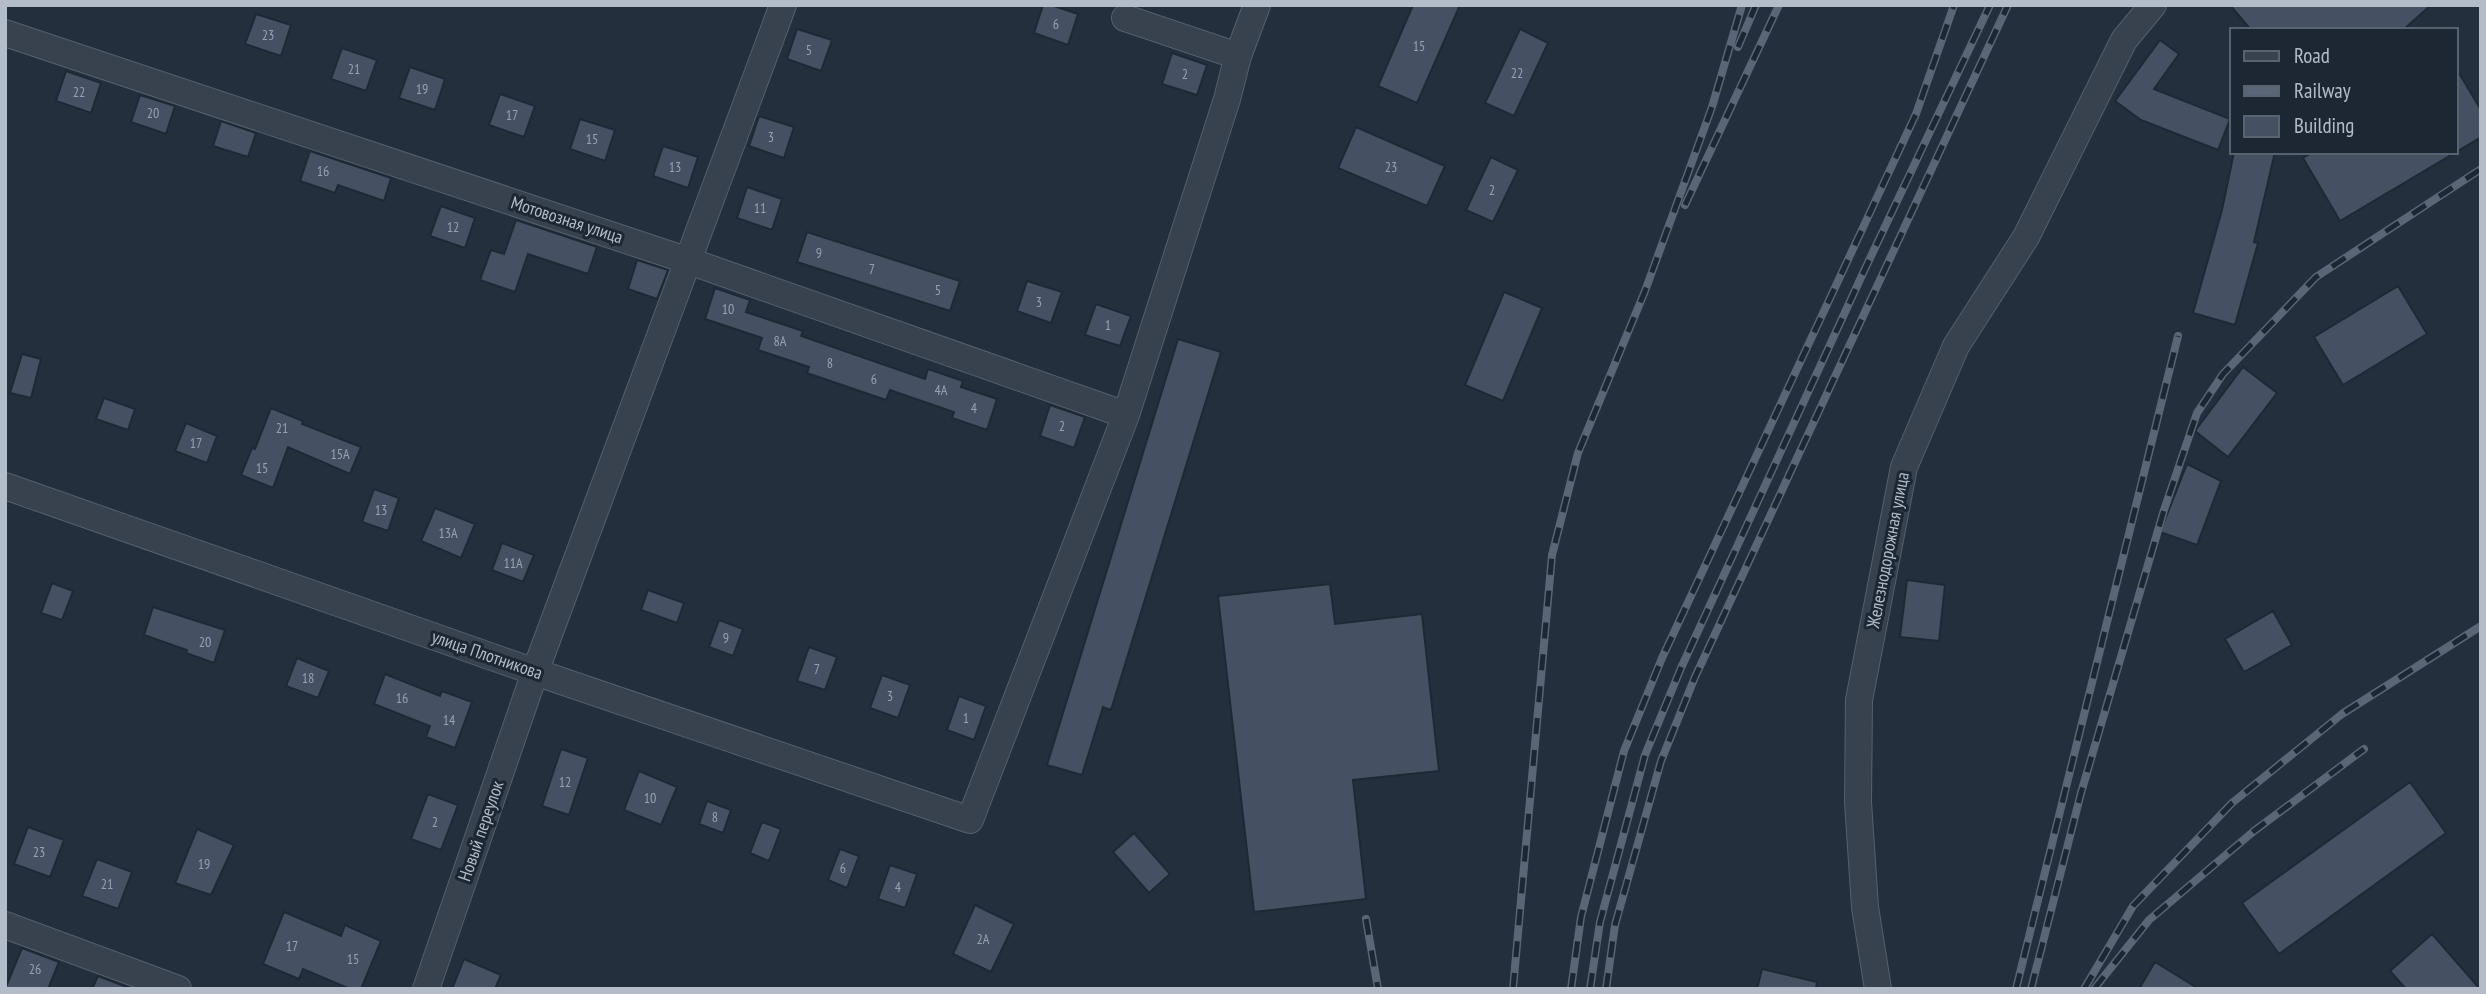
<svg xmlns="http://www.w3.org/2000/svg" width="2486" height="994" font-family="'PT Sans Narrow',sans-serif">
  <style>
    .building { fill: #455162; stroke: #1f2835; stroke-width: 2 }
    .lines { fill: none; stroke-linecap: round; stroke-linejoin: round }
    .minor-casing { stroke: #565f6c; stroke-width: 28 }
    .minor { stroke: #38414e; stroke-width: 26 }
    .rail-casing { stroke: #5a6575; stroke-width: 8 }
    .rail { stroke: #1d2633; stroke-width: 5; stroke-dasharray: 16; stroke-linecap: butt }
    .labels { text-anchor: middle; stroke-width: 6; stroke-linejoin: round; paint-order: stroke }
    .number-label { font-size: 14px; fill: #98a1af }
    .street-label { font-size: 18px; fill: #b4bcc9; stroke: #1d2633 }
  </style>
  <rect width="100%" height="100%" fill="#242f3e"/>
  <path class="building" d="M 1043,5 L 1051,5 L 1078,14 L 1068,45 L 1034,33 Z
    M 1413,5 L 1460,5 L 1417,103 L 1378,86 Z
    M 2230,5 L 2431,5 L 2403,30 L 2251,30 Z
    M 256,14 L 291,25 L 281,56 L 245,44 Z
    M 797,29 L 832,40 L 821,71 L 787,59 Z
    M 1520,29 L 1548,43 L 1514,116 L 1485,103 Z
    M 2160,40 L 2179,54 L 2154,89 L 2230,119 L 2218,150 L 2141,120 L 2115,101 Z
    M 342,48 L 377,60 L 366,91 L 331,79 Z
    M 1172,53 L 1207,65 L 1197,95 L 1162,84 Z
    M 410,67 L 445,79 L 435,110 L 399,98 Z
    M 2456,68 L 2481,110 L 2481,137 L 2456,152 Z
    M 66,71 L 101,83 L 91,113 L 56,101 Z
    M 500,94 L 535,106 L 524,137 L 489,125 Z
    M 140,95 L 175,106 L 166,134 L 131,122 Z
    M 759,116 L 794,127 L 784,158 L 749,146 Z
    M 580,119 L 615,130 L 605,161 L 570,149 Z
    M 221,121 L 256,133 L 248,157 L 213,146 Z
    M 1356,127 L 1445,166 L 1427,206 L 1338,168 Z
    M 663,146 L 698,157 L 688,188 L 653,176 Z
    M 310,151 L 391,178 L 384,201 L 338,185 L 335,193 L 300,181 Z
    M 2234,152 L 2275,152 L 2254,242 L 2258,243 L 2235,325 L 2193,313 L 2222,210 Z
    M 2313,152 L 2456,152 L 2340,221 L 2303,158 Z
    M 1491,157 L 1518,170 L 1493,222 L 1466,210 Z
    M 747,187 L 782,199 L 772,230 L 737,218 Z
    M 441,206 L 475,218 L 465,248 L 430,236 Z
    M 516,220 L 597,247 L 588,274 L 528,254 L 515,292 L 480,280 L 491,250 L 504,254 Z
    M 807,232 L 960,281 L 950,311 L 797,262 Z
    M 637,260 L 668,270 L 657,299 L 628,289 Z
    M 1027,281 L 1062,292 L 1051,323 L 1017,311 Z
    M 2398,286 L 2427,334 L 2343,385 L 2314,337 Z
    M 715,288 L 750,300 L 746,312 L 803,331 L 801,336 L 925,379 L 928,369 L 963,381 L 961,387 L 997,399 L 987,430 L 952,418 L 954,412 L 890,390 L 886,400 L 807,373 L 809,367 L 758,350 L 762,338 L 705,319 Z
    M 1504,292 L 1542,308 L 1503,401 L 1465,385 Z
    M 1096,304 L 1131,316 L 1120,346 L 1085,335 Z
    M 1178,339 L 1221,352 L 1111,710 L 1103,707 L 1082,775 L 1047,765 Z
    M 22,354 L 41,359 L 31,398 L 10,393 Z
    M 2243,367 L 2277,393 L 2228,457 L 2195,431 Z
    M 104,398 L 135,409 L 128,430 L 96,419 Z
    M 1050,405 L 1085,417 L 1074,448 L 1040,436 Z
    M 271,408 L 303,421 L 302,424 L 361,447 L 350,474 L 288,447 L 273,488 L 241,475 L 252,448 L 255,449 Z
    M 186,423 L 217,436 L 207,463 L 175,451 Z
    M 2187,464 L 2221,481 L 2197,545 L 2160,532 Z
    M 374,489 L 399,498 L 388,531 L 362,522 Z
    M 435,508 L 475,524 L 461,558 L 421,541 Z
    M 502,543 L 534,555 L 523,582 L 492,570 Z
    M 1907,580 L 1945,585 L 1939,641 L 1900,637 Z
    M 52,583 L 73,591 L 62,620 L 41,613 Z
    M 1330,584 L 1335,624 L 1422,614 L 1439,771 L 1353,780 L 1366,899 L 1254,912 L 1218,596 Z
    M 648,590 L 684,603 L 677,623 L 641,610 Z
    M 153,607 L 225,630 L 214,663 L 186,653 L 187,650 L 144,635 Z
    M 2273,611 L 2292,645 L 2244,672 L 2225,639 Z
    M 719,620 L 743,629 L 733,656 L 709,647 Z
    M 809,647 L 837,657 L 825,690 L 797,681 Z
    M 297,658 L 329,671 L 318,698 L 286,686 Z
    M 385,674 L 440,696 L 442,691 L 472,702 L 455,748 L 426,737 L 430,726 L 374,704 Z
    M 882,675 L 910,685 L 898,718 L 870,708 Z
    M 959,696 L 986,706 L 974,740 L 947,730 Z
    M 561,749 L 588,758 L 569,815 L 542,806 Z
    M 639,771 L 677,787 L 661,825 L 624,810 Z
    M 2410,782 L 2446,833 L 2279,954 L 2242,903 Z
    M 428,794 L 458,805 L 441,850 L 411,839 Z
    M 707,801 L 731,810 L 723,833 L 699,824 Z
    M 762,822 L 781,829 L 769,861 L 750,853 Z
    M 28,827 L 64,840 L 50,877 L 14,864 Z
    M 197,829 L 234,845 L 211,895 L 175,883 Z
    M 1134,833 L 1170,874 L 1149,893 L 1113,852 Z
    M 840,849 L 859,856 L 847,888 L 828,880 Z
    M 97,859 L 132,872 L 118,909 L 82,896 Z
    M 890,865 L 917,874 L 905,908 L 878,899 Z
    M 975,905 L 1014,924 L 991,972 L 953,954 Z
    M 284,912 L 341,936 L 345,925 L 381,941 L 361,989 L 350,989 L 303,969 L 299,979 L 263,964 Z
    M 2432,934 L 2480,989 L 2406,989 L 2390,971 Z
    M 22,948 L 59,962 L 48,989 L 5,989 Z
    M 464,959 L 501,975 L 495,989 L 452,989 Z
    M 2155,962 L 2199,989 L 2139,989 Z
    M 1762,969 L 1817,982 L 1816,989 L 1757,989 Z
    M 98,976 L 132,989 L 92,989 Z"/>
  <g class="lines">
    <defs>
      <path id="minor" d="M 1125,18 L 1238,56
        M 5,33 L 689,261 L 1126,415
        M 5,486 L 535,672 L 970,820 L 1126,415 L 1227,99 L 1238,56 L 1257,5
        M 5,925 L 178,989
        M 426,989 L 535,672 L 783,5
        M 1878,989 L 1865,907 L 1858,802 L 1859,700 L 1904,467 L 1956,346 L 2026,237 L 2124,40 L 2153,5"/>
    </defs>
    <use href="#minor" class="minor-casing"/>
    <use href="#minor" class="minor"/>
    <defs>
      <path id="rail" d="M 1738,47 L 1756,5
        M 1685,205 L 1779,5
        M 1366,919 L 1378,989
        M 1513,989 L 1552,555 L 1578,453 L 1645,291 L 1712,107 L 1742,5
        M 1571,989 L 1581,917 L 1624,751 L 1662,658 L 1916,114 L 1954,5
        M 1590,989 L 1600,922 L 1645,755 L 1681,668 L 1864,271 L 1990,5
        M 1606,989 L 1615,925 L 1661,761 L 1695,677 L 2008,5
        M 2016,989 L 2178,336
        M 2031,989 L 2081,793 L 2164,510 L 2197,413 L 2223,374 L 2316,277 L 2481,169
        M 2084,989 L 2133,906 L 2232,803 L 2342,714 L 2481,626
        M 2094,989 L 2149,920 L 2254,831 L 2364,749"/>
    </defs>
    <use href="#rail" class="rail-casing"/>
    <use href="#rail" class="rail"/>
  </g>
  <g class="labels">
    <g class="number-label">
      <text x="1056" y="29">6</text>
      <text x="268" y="40">23</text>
      <text x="1419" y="51">15</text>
      <text x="809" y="55">5</text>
      <text x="354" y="74">21</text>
      <text x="1517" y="78">22</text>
      <text x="1185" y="79">2</text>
      <text x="422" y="94">19</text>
      <text x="79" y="97">22</text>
      <text x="153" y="118">20</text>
      <text x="512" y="120">17</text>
      <text x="771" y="142">3</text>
      <text x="592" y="144">15</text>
      <text x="675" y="172">13</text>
      <text x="1391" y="172">23</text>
      <text x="323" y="176">16</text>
      <text x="1492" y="195">2</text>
      <text x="760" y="213">11</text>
      <text x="453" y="232">12</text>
      <text x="819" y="258">9</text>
      <text x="872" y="274">7</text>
      <text x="938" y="295">5</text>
      <text x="1039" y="307">3</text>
      <text x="728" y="314">10</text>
      <text x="1108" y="330">1</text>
      <text x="780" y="346">8А</text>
      <text x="830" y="368">8</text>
      <text x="874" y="384">6</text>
      <text x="941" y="395">4А</text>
      <text x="974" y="413">4</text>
      <text x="1062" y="431">2</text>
      <text x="282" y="433">21</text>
      <text x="196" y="448">17</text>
      <text x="340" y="459">15А</text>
      <text x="262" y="473">15</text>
      <text x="381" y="515">13</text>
      <text x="448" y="538">13А</text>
      <text x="513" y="568">11А</text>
      <text x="726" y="643">9</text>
      <text x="205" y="647">20</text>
      <text x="817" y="674">7</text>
      <text x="308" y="683">18</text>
      <text x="890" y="701">3</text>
      <text x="402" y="703">16</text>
      <text x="966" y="723">1</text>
      <text x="449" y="725">14</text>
      <text x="565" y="787">12</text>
      <text x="650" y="803">10</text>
      <text x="715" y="822">8</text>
      <text x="435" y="827">2</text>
      <text x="39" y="857">23</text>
      <text x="204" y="869">19</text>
      <text x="843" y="873">6</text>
      <text x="107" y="889">21</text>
      <text x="898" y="892">4</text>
      <text x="983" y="944">2А</text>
      <text x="292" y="951">17</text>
      <text x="353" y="964">15</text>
      <text x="35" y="974">26</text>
    </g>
    <g class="street-label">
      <text transform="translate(567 220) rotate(18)" y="6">Мотовозная улица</text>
      <text transform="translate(1888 550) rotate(-79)" y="6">Железнодорожная улица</text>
      <text transform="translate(487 655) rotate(19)" y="6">улица Плотникова</text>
      <text transform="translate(481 831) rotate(-71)" y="6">Новый переулок</text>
    </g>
  </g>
  <rect width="2486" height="994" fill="none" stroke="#b4bcc9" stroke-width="14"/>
  <rect x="2230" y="28" width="228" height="126" fill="#1d2633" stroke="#59626f" stroke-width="2"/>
  <rect x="2244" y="51" width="35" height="10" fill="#38414e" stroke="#59626f" stroke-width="2"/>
  <text x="2294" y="63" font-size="21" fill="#b4bcc9">Road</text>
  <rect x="2244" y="86" width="35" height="10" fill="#5a6575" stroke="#59626f" stroke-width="2"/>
  <text x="2294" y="98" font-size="21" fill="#b4bcc9">Railway</text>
  <rect x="2244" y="116" width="35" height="21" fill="#455162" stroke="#59626f" stroke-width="2"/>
  <text x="2294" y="133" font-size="21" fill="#b4bcc9">Building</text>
</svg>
